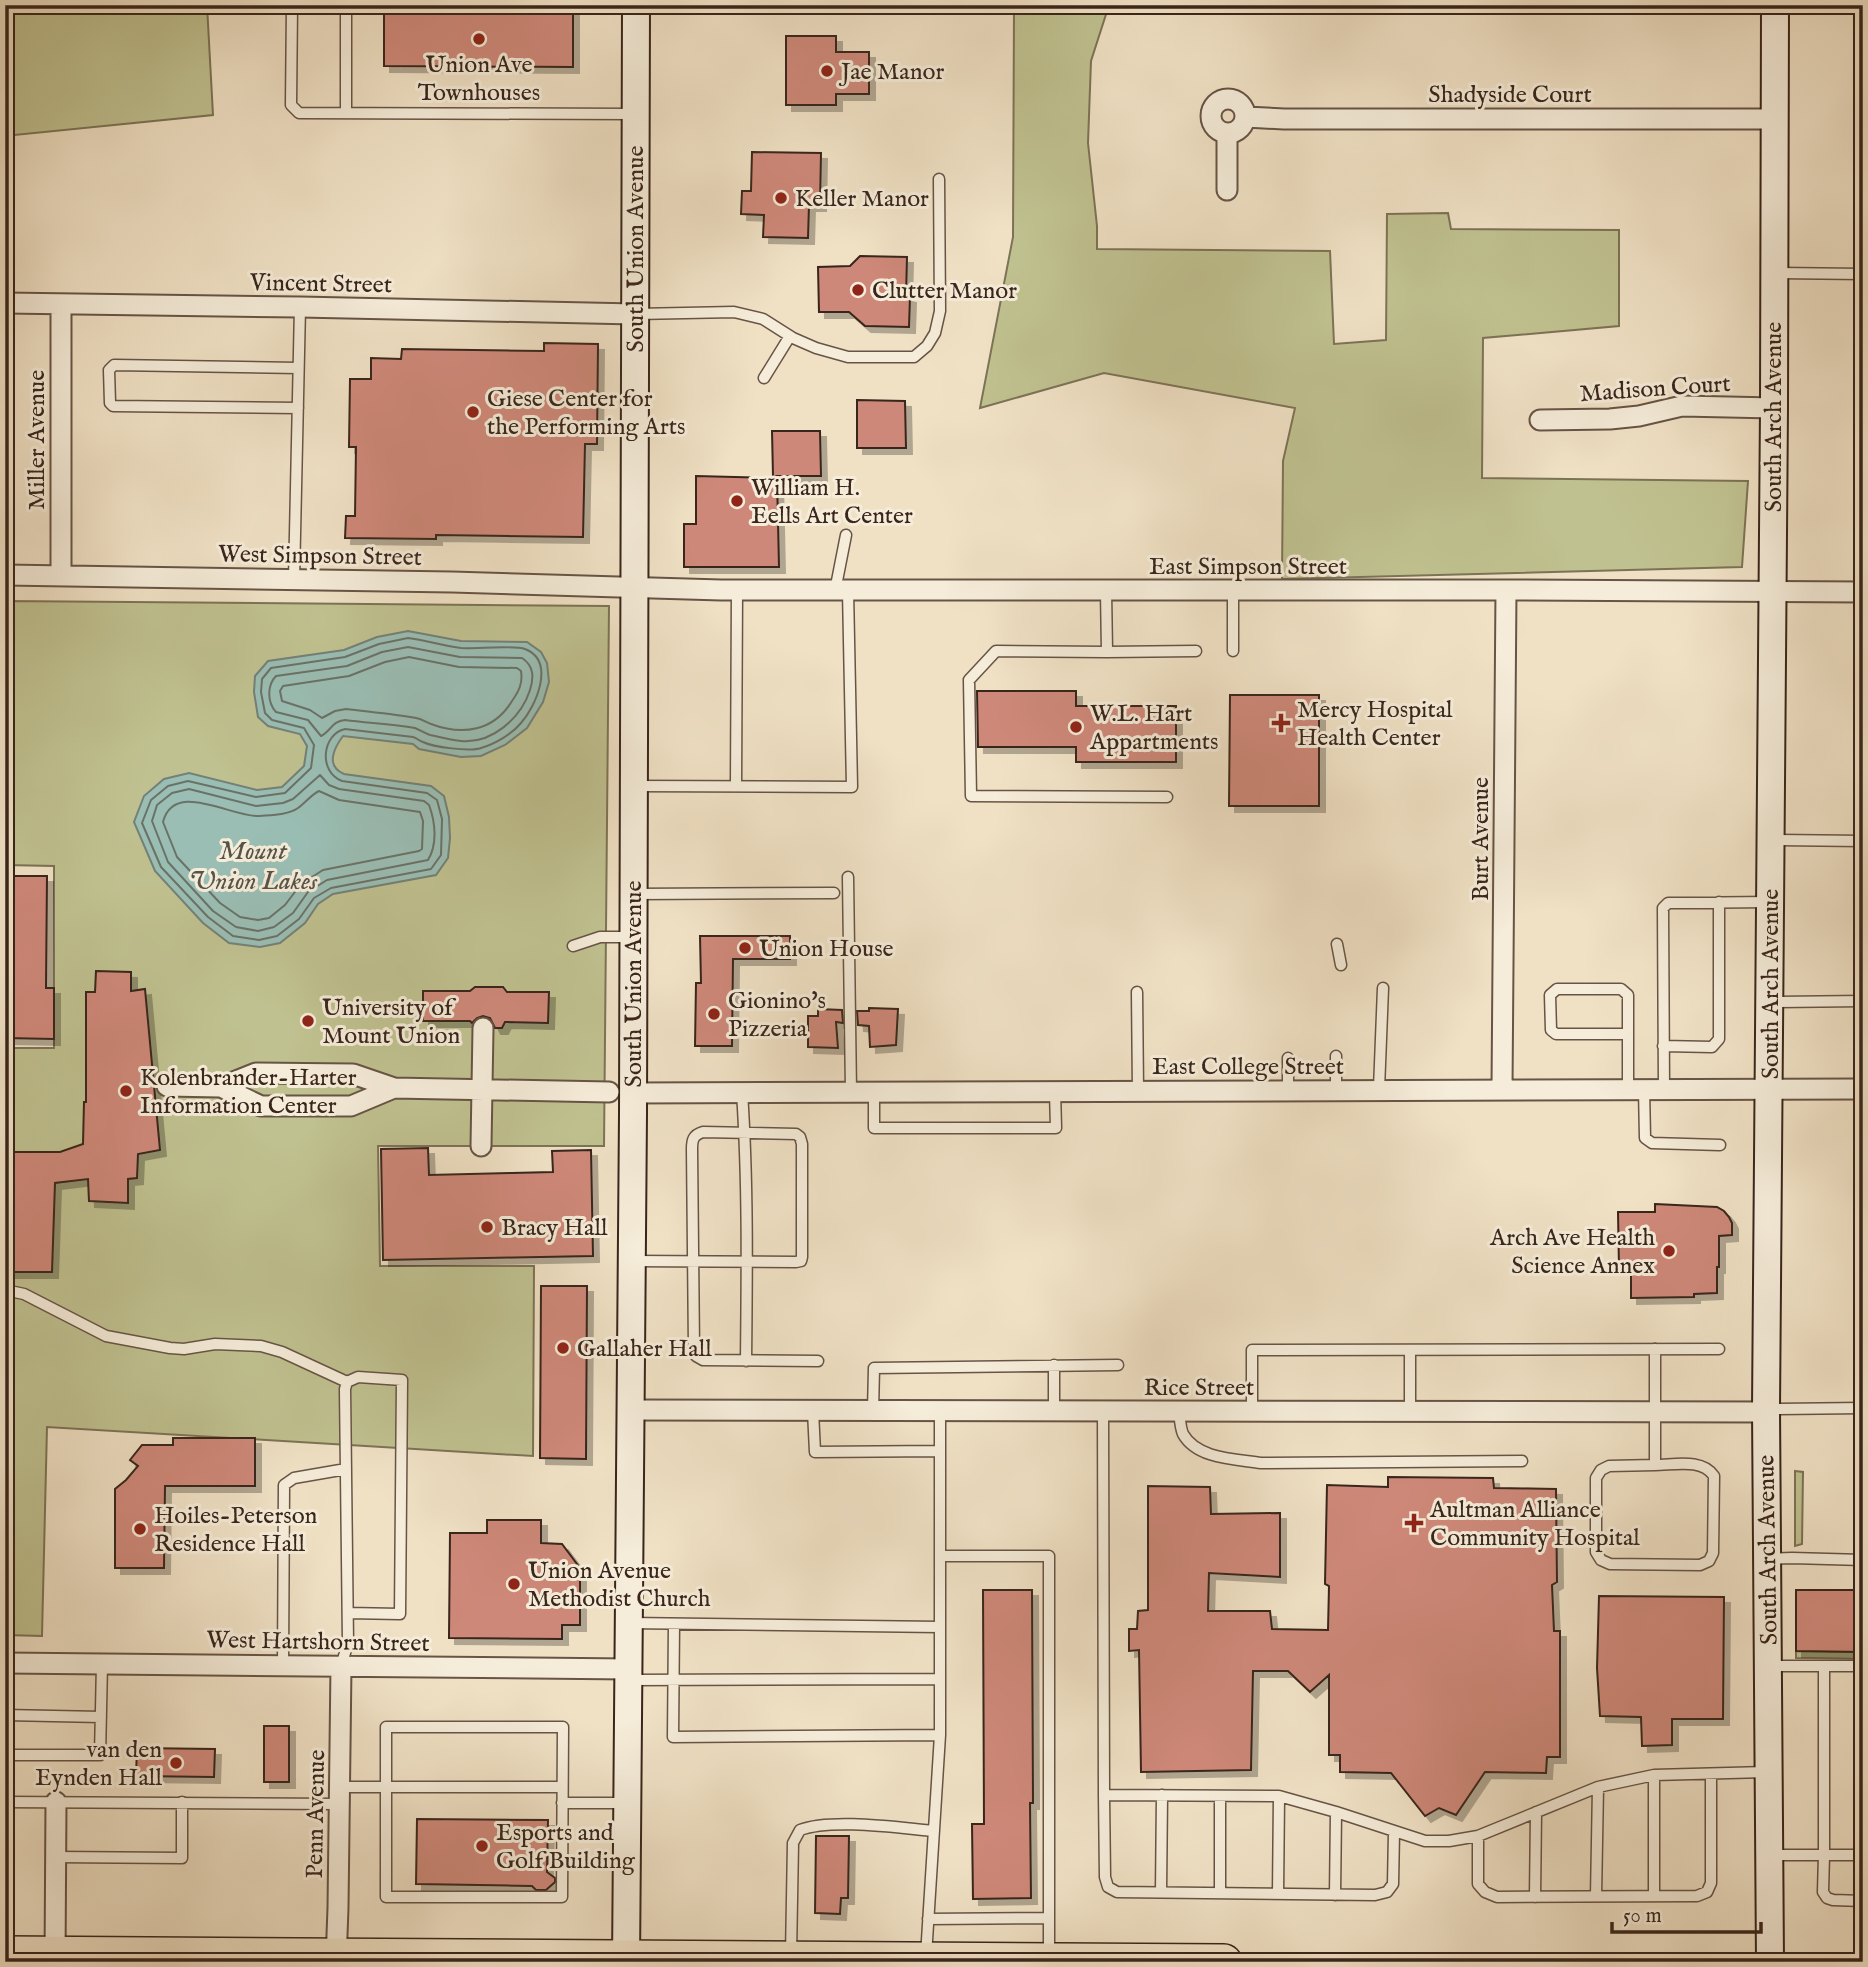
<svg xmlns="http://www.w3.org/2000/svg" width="1868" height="1967" font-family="'IM FELL English',serif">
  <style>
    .green { fill: #c0c190; stroke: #7c7356; stroke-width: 2 }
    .water { fill: #9abeb4; stroke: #738177; stroke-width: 2 }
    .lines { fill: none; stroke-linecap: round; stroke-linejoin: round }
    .shore { stroke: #6a7268; stroke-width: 2 }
    .building { fill: #ce8879; stroke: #39251b; stroke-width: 2; filter: url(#shadow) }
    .lane-casing { stroke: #675446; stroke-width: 13 }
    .street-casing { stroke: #675446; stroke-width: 23 }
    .secondary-casing { stroke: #39251b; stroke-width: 30 }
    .highway-casing { stroke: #39251b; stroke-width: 38 }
    .lane { stroke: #f5ecd9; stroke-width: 10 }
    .street { stroke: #f5ecd9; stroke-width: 19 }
    .secondary { stroke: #f5ecd9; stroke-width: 26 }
    .highway { stroke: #f0e1c5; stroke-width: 35 }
    .poi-dot { fill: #8f2418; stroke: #f5ecd9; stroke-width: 2.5 }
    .labels { text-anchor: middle; stroke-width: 6; stroke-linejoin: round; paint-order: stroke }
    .poi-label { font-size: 24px; fill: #39251b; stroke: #f5ecd9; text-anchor: start }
    .street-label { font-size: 24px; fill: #39251b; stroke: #f5ecd9 }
    .water-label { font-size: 26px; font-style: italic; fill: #565349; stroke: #f5ecd9 }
  </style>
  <defs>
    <filter id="shadow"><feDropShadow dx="6" dy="6" stdDeviation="0" flood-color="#0004"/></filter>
  </defs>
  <rect width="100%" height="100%" fill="#f0e1c5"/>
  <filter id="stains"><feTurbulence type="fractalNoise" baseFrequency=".00286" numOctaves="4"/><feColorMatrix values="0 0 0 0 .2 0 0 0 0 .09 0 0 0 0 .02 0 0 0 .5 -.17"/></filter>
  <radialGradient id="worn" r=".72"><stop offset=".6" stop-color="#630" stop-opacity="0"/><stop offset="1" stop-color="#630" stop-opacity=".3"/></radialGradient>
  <path class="green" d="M 5,5 L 207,5 L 213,115 L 5,136 Z
    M 1014,5 L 1109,5 L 1091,61 L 1088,143 L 1097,226 L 1097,249 L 1330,251 L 1334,344 L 1386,340 L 1387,214 L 1448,213 L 1451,229 L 1619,230 L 1619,326 L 1483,338 L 1482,478 L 1748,481 L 1742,567 L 1282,579 L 1283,461 L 1295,408 L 1104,373 L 980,408 L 1013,237 Z
    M 5,601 L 609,606 L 604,1146 L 378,1146 L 380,1266 L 534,1266 L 533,1456 L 47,1427 L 42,1636 L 5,1635 L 5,1048 L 54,1048 L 54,866 L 5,865 Z
    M 1795,1471 L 1803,1472 L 1802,1544 L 1795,1546 Z
    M 1796,1651 L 1863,1652 L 1863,1659 L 1796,1658 Z"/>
  <path class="water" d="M 408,631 L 461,641 L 527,642 L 541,652 L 547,663 L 549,682 L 543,702 L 527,728 L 505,745 L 481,756 L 461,757 L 419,749 L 413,744 L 343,736 C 334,748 325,766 344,774 L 431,786 L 444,796 L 449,817 L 450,838 L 448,858 L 436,875 L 333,894 L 318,904 L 305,923 L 280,943 L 260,947 L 229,943 L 203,923 L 155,871 L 134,822 L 144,796 L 164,779 L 189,773 L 257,790 L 282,787 L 304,766 L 307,746 L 300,734 L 268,726 L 258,717 L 254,692 L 255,676 L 268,661 L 344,650 L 377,637 Z"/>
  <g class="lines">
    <path class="shore" d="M 408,638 C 426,640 443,646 461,648 C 475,649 514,645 525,649 C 556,661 536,706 521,723 C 512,734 495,744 481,748 C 470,752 433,747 423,742 C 419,741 417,738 413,737 L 345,729 C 322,734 318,772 342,781 L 427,793 L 437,800 L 442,819 L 441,855 L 431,869 L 331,888 L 314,898 L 299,919 L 277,936 L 259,940 L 233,936 L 208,917 L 161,867 L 142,823 L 151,800 L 168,786 L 188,781 L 256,797 L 285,793 L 311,768 L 314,745 L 304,728 L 272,720 L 265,713 L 261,692 L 262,679 L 271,668 L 345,657 L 379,644 Z
      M 408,647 L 460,657 L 522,658 C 534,666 534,677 530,690 C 521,718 492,744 461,741 C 451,740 440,737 430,735 C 424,733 420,730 415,728 C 392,724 368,723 345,720 C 332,721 331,731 321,736 L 308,720 L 276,712 C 267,702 267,685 276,676 L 347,666 L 382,652 Z
      M 409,657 L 459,667 L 517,668 L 521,671 C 523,683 519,691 512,701 C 494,731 463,736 431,724 C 426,722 422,719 416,718 C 393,714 370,712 346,709 L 335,711 L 322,718 L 310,710 L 282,701 L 280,691 L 283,686 L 349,676 L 385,662 Z
      M 320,775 L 329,785 L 339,789 L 424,801 L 429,805 C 435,821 438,844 428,860 L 327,880 L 308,892 L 293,913 L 274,927 L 258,931 L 236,927 L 213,911 L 168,862 L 152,821 L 157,805 L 172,793 L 189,789 L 256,806 L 283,803 L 293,799 Z
      M 319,791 L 339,800 L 420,812 L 423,821 L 422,849 L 419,851 L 323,870 L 301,884 L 285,905 L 269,918 L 258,920 L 240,917 L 220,903 L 177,857 L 163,822 C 174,779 232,818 260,816 C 272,815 288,815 298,808 C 305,803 311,795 319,791 Z"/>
  </g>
  <path class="building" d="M 520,5 L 573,5 L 573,67 L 384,66 L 384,12 L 520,13 Z
    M 786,36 L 836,36 L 836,52 L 869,52 L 869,94 L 836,94 L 836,105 L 786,105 Z
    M 752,152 L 821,153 L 820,205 L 809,205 L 808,238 L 763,237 L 764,215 L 741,214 L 742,191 L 751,191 Z
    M 860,256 L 907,257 L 906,296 L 910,297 L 909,327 L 865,326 L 849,312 L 819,312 L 818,267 L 850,266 Z
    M 544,343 L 598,344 L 597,444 L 585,444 L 583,537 L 436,535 L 436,539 L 345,538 L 346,516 L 355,516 L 356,447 L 349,447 L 350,379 L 371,379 L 371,358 L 401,359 L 402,349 L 544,351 Z
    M 857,400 L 905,401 L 906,448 L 857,448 Z
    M 772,431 L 820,431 L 821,476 L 773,476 Z
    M 696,476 L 777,478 L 779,567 L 684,567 L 684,524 L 696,524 Z
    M 977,691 L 1076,691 L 1076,706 L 1176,706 L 1176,762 L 1076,762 L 1076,747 L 978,747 Z
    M 1230,695 L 1319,695 L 1319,806 L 1229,806 Z
    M 5,876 L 47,876 L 46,988 L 54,988 L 54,1039 L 5,1038 Z
    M 700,936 L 790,936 L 790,959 L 733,959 L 732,1046 L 695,1046 L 696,983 L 701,983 Z
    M 96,971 L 131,972 L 131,991 L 145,989 L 160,1150 L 138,1154 L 137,1178 L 128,1179 L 128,1203 L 89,1201 L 88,1179 L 55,1183 L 52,1272 L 5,1272 L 5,1152 L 60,1152 L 83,1144 L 84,1102 L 86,1102 L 86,992 L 95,992 Z
    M 475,987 L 503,987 L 507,992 L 549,992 L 548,1023 L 505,1022 L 502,1028 L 495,1028 L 490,1018 L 483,1016 L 477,1018 L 472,1023 L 470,1021 L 423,1021 L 423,991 L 470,991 Z
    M 869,1008 L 898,1009 L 896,1045 L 870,1047 L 869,1026 L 858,1025 L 857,1011 L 869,1011 Z
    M 818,1009 L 842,1010 L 843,1023 L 836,1022 L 838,1048 L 808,1047 L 808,1016 L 818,1016 Z
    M 428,1148 L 429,1175 L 553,1172 L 552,1151 L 591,1150 L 593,1256 L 383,1260 L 381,1149 Z
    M 1655,1204 L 1717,1207 L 1724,1211 L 1729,1217 L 1732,1223 L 1732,1235 L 1719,1236 L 1719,1267 L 1717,1267 L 1717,1293 L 1694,1294 L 1694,1297 L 1631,1298 L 1631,1269 L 1619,1269 L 1618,1212 L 1655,1212 Z
    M 541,1286 L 587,1286 L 586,1459 L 540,1458 Z
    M 173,1438 L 255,1438 L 255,1486 L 165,1486 L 164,1568 L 115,1568 L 115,1489 L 126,1480 L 138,1466 L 130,1460 L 142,1445 L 173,1445 Z
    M 1388,1477 L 1493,1478 L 1494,1488 L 1556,1489 L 1557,1582 L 1552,1585 L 1554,1631 L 1560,1631 L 1560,1757 L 1547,1757 L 1546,1773 L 1485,1772 L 1456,1815 L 1439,1808 L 1425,1816 L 1391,1773 L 1340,1772 L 1340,1755 L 1329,1755 L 1329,1675 L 1310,1692 L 1288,1671 L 1253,1671 L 1251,1770 L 1141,1772 L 1139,1650 L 1129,1651 L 1129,1629 L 1137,1629 L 1138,1611 L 1148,1610 L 1148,1486 L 1210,1487 L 1211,1514 L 1280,1513 L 1280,1577 L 1209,1573 L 1208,1611 L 1270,1611 L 1272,1629 L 1328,1630 L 1329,1586 L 1325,1584 L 1327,1485 L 1388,1487 Z
    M 487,1520 L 541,1520 L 541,1543 L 562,1544 L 580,1568 L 580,1625 L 562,1625 L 562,1639 L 449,1638 L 450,1533 L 487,1533 Z
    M 983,1590 L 1032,1590 L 1033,1803 L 1030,1803 L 1031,1898 L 973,1899 L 972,1824 L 984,1824 Z
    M 1796,1590 L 1863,1590 L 1863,1652 L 1796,1651 Z
    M 1599,1596 L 1724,1597 L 1723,1719 L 1672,1719 L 1672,1745 L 1642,1746 L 1641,1717 L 1600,1716 L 1597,1668 Z
    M 264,1726 L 289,1726 L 289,1782 L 264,1782 Z
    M 137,1748 L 215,1749 L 214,1777 L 136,1776 Z
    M 417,1819 L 548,1820 L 547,1872 L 555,1878 L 555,1882 L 546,1890 L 536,1890 L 532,1886 L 416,1884 Z
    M 816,1836 L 849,1836 L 848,1898 L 841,1898 L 840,1914 L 815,1913 Z"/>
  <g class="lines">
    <defs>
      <path id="lane" d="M 292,5 L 291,105 L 299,113 L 636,114
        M 346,5 L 346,113
        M 1774,273 L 1863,274
        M 636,314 L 734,312 L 763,319 L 793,338 L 816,348 L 848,357 L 914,357 L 927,346 L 935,333 L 940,311 L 939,179
        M 764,378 L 790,336
        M 298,408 L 113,406 L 110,403 L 109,370 L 114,365 L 298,368
        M 294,579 L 300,307
        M 835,591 L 846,535
        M 1106,591 L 1107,652 L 1196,651
        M 1233,591 L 1233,651
        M 1107,652 L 996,651 L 969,680 L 971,796 L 1167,797
        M 636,786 L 852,787 L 848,591
        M 736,786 L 737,590
        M 1772,840 L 1863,841
        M 848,877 L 851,1092
        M 634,894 L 834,893
        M 1337,944 L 1341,965
        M 573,946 L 600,937 L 633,937
        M 1137,992 L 1138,1091
        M 1771,1002 L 1863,1001
        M 1628,1034 L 1556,1034 L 1551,1030 L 1550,995 L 1557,989 L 1621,989 L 1628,995 L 1628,1089
        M 1663,1046 L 1712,1047 L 1719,1039 L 1719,902
        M 1336,1056 L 1336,1090
        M 1288,1058 L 1288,1090
        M 1379,1089 L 1383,988
        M 1644,1089 L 1645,1138 L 1652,1143 L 1720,1145
        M 1664,1089 L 1663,908 L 1668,903 L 1770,902
        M 742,1092 C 748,1182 747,1271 746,1361
        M 874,1092 L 874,1128 L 1056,1128 L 1055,1091
        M 633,1261 C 687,1261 742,1262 796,1262 L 801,1261 L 802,1257 L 802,1144 L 800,1137 L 796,1134 L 703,1132 C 693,1135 692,1140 692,1149 L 694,1349 L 696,1356 L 703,1360 L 818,1361
        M 5,1290 L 24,1294 L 106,1336 L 170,1348 L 184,1349 L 215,1344 L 261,1346 L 282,1352 L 347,1382
        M 1410,1350 L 1410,1412
        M 1767,1409 L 1863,1408
        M 813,1411 L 815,1452 L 940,1451
        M 873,1411 L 874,1368 L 1118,1365
        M 1054,1411 L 1054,1365
        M 1103,1411 L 1104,1795
        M 1179,1411 C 1180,1418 1180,1427 1183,1434 C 1197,1459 1235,1459 1261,1463 L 1522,1461
        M 1252,1412 L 1252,1350 L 1719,1349
        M 1655,1465 C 1674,1465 1702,1458 1714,1476 L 1713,1553 L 1709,1561 L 1700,1565 L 1610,1564 L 1601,1560 L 1596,1552 L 1596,1478 L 1601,1470 L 1609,1466 L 1655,1465 L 1655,1349
        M 940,1556 L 1049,1556 L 1049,1956
        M 1768,1559 L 1792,1558 L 1863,1560
        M 630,1623 L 940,1627
        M 674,1624 L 673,1737 L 940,1735
        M 283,1666 L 284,1485 L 294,1478 L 346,1469
        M 341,1666 L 348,1643 L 345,1389 L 347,1382 L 358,1377 L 402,1380 L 400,1614 L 348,1613
        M 1769,1666 L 1863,1666
        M 1824,1666 L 1824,1855 L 1863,1855
        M 630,1680 L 940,1679
        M 5,1715 L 101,1717
        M 386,1727 L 563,1727 L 562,1897 L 386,1897 Z
        M 5,1755 L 100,1755 L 102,1664
        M 1711,1774 L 1711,1883 L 1707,1892 L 1697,1896 L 1497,1897 L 1485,1892 L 1478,1884 L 1478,1836 L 1598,1787 L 1654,1775 L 1766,1772
        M 1654,1775 L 1654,1896
        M 340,1787 L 562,1787
        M 1220,1796 L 1220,1893
        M 5,1802 L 339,1804
        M 562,1803 L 625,1803
        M 1394,1832 L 1393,1884 L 1387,1892 L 1375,1895 L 1117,1892 L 1108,1887 L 1105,1877 L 1104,1795 L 1279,1796 L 1336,1812 L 1425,1841 L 1449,1841 L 1478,1836
        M 1770,1855 L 1824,1855 L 1823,1892 L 1827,1898 L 1833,1900 L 1863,1901
        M 55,1857 L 182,1858 L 182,1802
        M 1161,1892 L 1162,1795
        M 1278,1894 L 1279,1796
        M 1335,1895 L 1336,1812
        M 1596,1896 L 1598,1787
        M 1535,1897 L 1536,1812
        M 928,1919 L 1049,1918
        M 791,1955 L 793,1843 L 800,1830 C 832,1818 899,1828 934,1831
        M 926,1956 L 940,1735 L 940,1411"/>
      <path id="street" d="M1211 116a17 17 0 1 1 34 0a17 17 0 1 1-34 0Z
        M 1246,117 L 1284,119 L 1774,119
        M 1227,133 L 1227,190
        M 5,303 L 300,307 L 635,314
        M 61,304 L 61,575
        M 1540,420 L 1610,419 L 1639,416 L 1682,406 L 1774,408
        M 5,575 L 452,582 L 721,590 L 1506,590 L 1863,592
        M 167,1086 L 221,1087 L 256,1073 L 353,1074 L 394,1088 L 609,1092
        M 221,1087 L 261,1106 L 351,1106 L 394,1088
        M 1502,1089 L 1506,590
        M 633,1093 L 1863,1089
        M 481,1146 L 483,1028
        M 631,1410 L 1766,1412
        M 5,1663 L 629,1669
        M 55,1961 L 56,1802
        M 336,1962 L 338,1908 L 341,1666"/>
      <path id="secondary" d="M 626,1962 L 633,1114 L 636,5
        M 1770,1962 L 1766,1409 L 1774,408 L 1775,5"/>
      <path id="highway" d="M 5,1954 L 1224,1962"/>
    </defs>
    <use href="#lane" class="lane-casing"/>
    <use href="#street" class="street-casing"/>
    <use href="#secondary" class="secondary-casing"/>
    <use href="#highway" class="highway-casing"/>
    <use href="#lane" class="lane"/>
    <use href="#street" class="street"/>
    <use href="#secondary" class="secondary"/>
    <use href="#highway" class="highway"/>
  </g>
  <g class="poi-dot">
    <circle cx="479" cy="39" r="7"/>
    <circle cx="827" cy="71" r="7"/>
    <circle cx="781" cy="198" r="7"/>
    <circle cx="858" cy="290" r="7"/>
    <circle cx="473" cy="412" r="7"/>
    <circle cx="737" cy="501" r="7"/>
    <path d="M1277.5 712.5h7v7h7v7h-7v7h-7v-7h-7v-7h7z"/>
    <circle cx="1076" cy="727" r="7"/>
    <circle cx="745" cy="948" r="7"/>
    <circle cx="714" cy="1014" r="7"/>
    <circle cx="308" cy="1021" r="7"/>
    <circle cx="126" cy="1091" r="7"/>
    <circle cx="487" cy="1227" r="7"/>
    <circle cx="1669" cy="1251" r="7"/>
    <circle cx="563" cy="1348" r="7"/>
    <path d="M1410.5 1512.5h7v7h7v7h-7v7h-7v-7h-7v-7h7z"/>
    <circle cx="140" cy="1529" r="7"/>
    <circle cx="514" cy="1584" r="7"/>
    <circle cx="176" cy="1763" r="7"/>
    <circle cx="482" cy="1846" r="7"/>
  </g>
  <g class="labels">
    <g class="poi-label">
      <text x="479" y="72" text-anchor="middle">Union Ave<tspan x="479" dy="28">Townhouses</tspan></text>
      <text x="841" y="79">Jae Manor</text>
      <text x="795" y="206">Keller Manor</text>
      <text x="872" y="298">Clutter Manor</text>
      <text x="487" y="406">Giese Center for<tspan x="487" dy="28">the Performing Arts</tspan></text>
      <text x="751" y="495">William H.<tspan x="751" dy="28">Eells Art Center</tspan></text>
      <text x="1297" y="717">Mercy Hospital<tspan x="1297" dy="28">Health Center</tspan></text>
      <text x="1090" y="721">W.L. Hart<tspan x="1090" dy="28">Appartments</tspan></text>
      <text x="759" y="956">Union House</text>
      <text x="728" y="1008">Gionino's<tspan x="728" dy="28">Pizzeria</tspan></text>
      <text x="322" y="1015">University of<tspan x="322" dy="28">Mount Union</tspan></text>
      <text x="140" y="1085">Kolenbrander-Harter<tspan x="140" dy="28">Information Center</tspan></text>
      <text x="501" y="1235">Bracy Hall</text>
      <text x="1655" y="1245" text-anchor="end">Arch Ave Health<tspan x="1655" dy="28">Science Annex</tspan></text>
      <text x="577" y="1356">Gallaher Hall</text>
      <text x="1430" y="1517">Aultman Alliance<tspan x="1430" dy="28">Community Hospital</tspan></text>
      <text x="154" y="1523">Hoiles-Peterson<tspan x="154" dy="28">Residence Hall</tspan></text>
      <text x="528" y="1578">Union Avenue<tspan x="528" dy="28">Methodist Church</tspan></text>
      <text x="162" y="1757" text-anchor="end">van den<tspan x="162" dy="28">Eynden Hall</tspan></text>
      <text x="496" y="1840">Esports and<tspan x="496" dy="28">Golf Building</tspan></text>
    </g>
    <g class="street-label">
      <text x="1510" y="102">Shadyside Court</text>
      <text transform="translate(635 249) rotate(-90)" y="8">South Union Avenue</text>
      <text transform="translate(321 283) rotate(1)" y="8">Vincent Street</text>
      <text transform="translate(1655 388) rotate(-4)" y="8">Madison Court</text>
      <text transform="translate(1773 417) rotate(-90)" y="8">South Arch Avenue</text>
      <text transform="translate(36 440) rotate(-90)" y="8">Miller Avenue</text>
      <text transform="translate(320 555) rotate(1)" y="8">West Simpson Street</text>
      <text x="1248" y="574">East Simpson Street</text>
      <text transform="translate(1480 839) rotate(-90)" y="8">Burt Avenue</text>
      <text transform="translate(633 984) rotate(-90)" y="8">South Union Avenue</text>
      <text transform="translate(1770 984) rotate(-90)" y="8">South Arch Avenue</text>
      <text x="1248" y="1074">East College Street</text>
      <text x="1199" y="1395">Rice Street</text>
      <text transform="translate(1767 1550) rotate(-91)" y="8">South Arch Avenue</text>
      <text transform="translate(318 1641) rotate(1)" y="8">West Hartshorn Street</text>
      <text transform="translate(315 1814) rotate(-89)" y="8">Penn Avenue</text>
    </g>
    <g class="water-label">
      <text x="253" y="859">Mount<tspan x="253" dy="30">Union Lakes</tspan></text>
    </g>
  </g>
  <rect width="1868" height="1967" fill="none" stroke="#f0e1c5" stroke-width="28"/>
  <rect x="7" y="7" width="1854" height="1953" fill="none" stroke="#39251b" stroke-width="3.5"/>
  <rect x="14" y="14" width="1840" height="1939" fill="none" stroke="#39251b" stroke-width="2"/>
  <path d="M1612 1922v10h149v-10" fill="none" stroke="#39251b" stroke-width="3.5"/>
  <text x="1623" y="1922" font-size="21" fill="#39251b" stroke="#f5ecd9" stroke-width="5" paint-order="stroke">50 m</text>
  <rect width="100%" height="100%" filter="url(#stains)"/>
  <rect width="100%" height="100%" fill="url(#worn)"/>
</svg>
